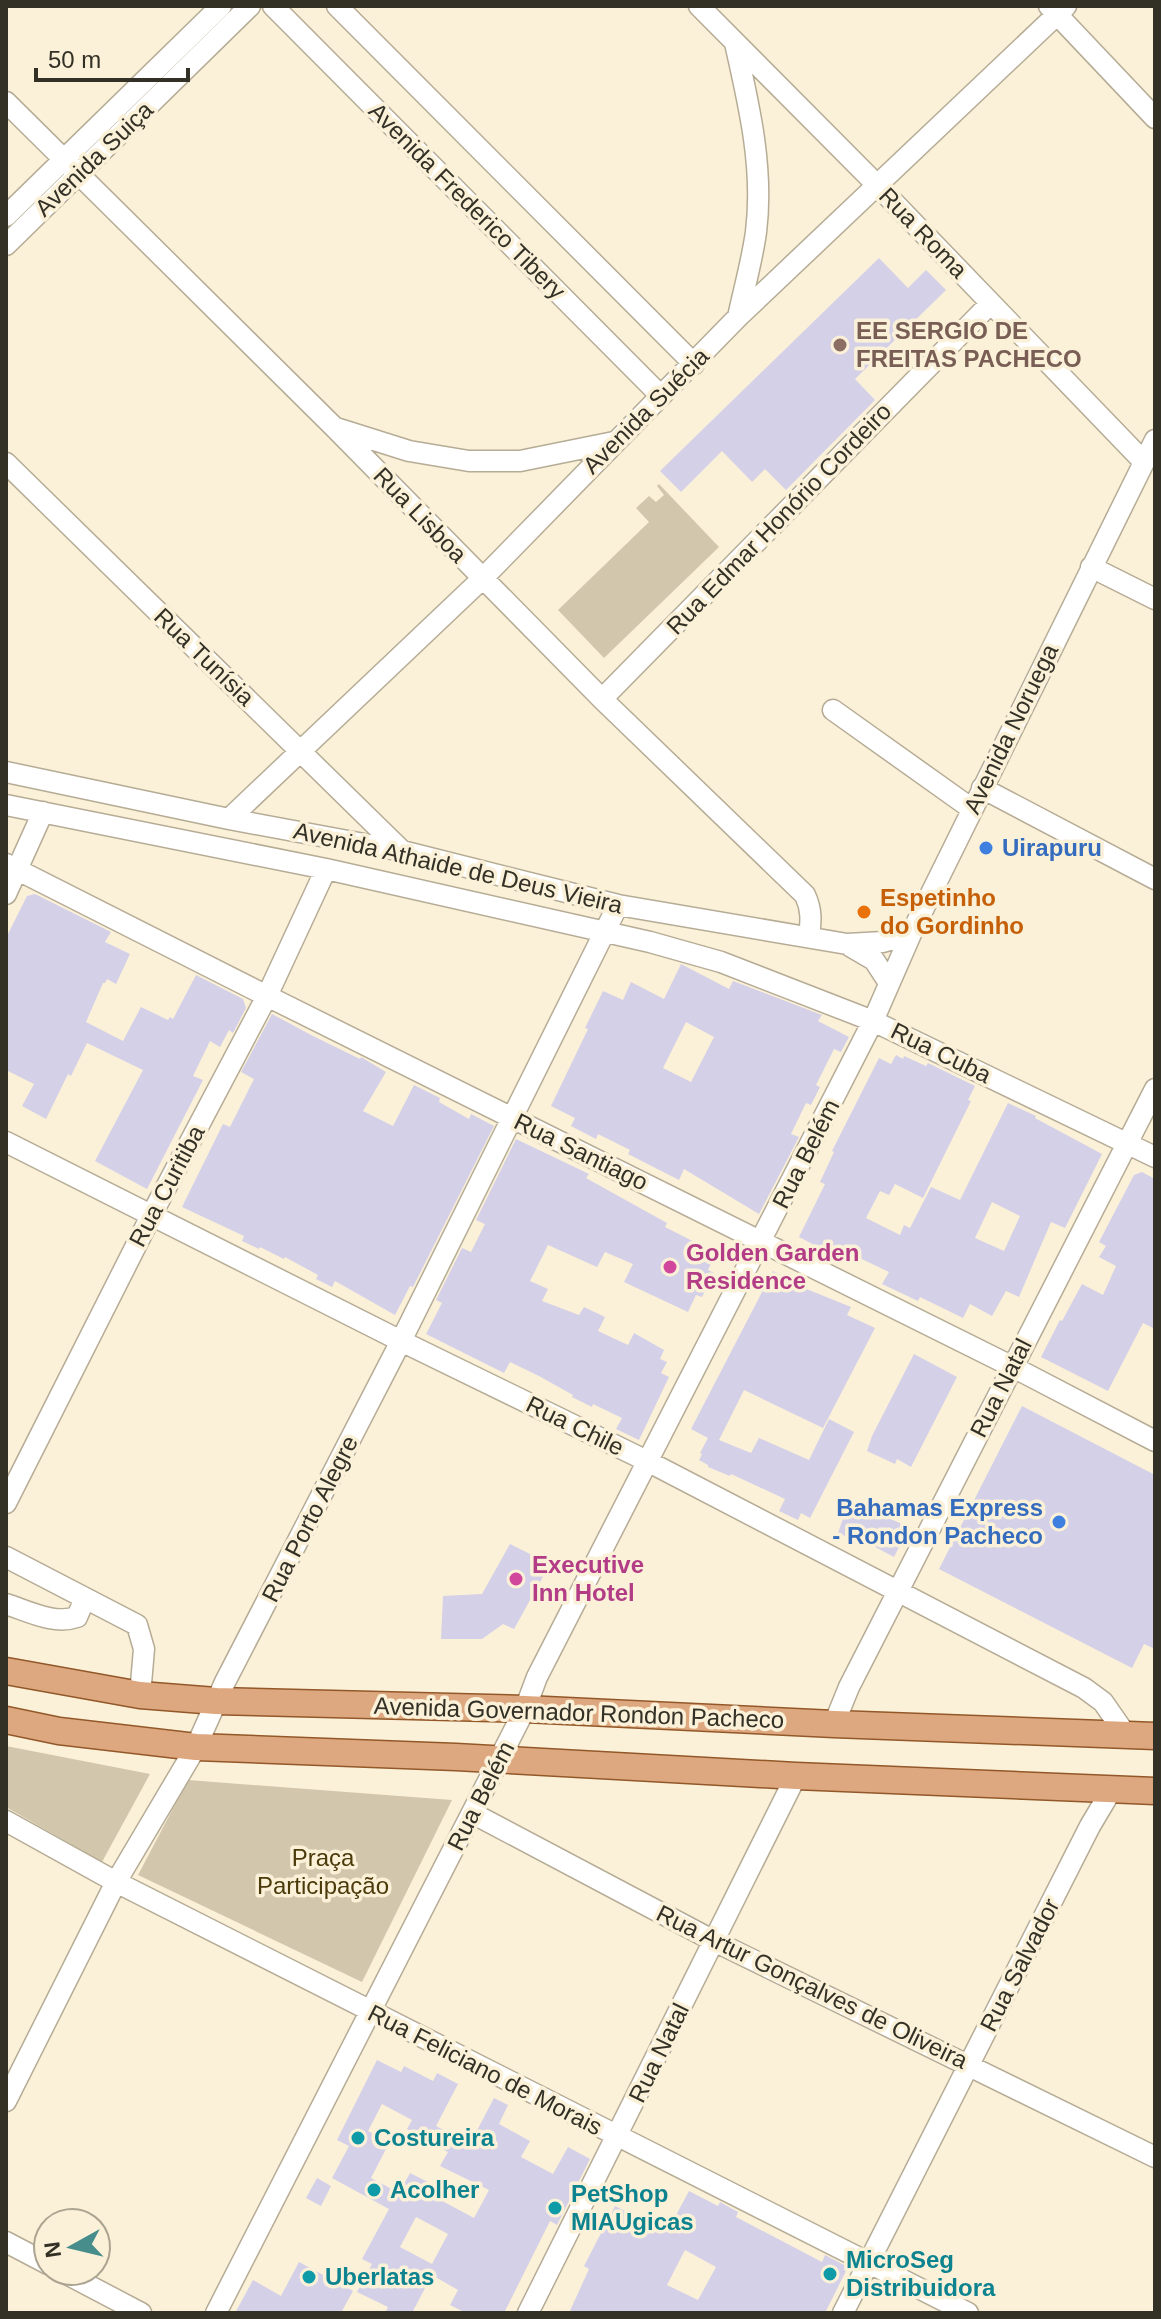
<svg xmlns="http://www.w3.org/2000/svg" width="1161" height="2319" font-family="Arial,sans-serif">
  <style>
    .green { fill: #d2c7ac }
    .building { fill: #d4d0e8; fill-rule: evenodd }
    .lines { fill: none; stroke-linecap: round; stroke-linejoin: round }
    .minor-casing { stroke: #b6ac96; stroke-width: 23 }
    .major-casing { stroke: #935829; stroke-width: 29 }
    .minor { stroke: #fff; stroke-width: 20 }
    .major { stroke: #dda87f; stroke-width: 26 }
    .education-dot { fill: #8d6e63; stroke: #fbf1d9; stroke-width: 3 }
    .shop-dot { fill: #3f7fe0; stroke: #fbf1d9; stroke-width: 3 }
    .food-dot { fill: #e8710a; stroke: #fbf1d9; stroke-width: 3 }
    .hotel-dot { fill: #d1479c; stroke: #fbf1d9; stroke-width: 3 }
    .culture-dot { fill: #0f9aa8; stroke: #fbf1d9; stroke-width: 3 }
    .labels { text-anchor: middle; stroke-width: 7; stroke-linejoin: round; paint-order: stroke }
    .street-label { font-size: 24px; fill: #333026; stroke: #fbf1d9 }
    .education-label { font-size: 24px; font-weight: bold; fill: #785e54; stroke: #fbf1d9; text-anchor: start }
    .shop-label { font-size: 24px; font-weight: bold; fill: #366cbe; stroke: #fbf1d9; text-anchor: start }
    .food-label { font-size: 24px; font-weight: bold; fill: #c56008; stroke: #fbf1d9; text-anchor: start }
    .hotel-label { font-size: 24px; font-weight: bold; fill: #b23c85; stroke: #fbf1d9; text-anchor: start }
    .park-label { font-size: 24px; fill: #4b3a0a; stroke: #fbf1d9 }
    .culture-label { font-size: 24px; font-weight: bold; fill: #0d838f; stroke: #fbf1d9; text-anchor: start }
  </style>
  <rect width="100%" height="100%" fill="#fbf1d9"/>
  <path class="green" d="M 659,484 L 719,547 L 604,658 L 558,610 L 649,522 L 636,508 L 649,496 L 656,502 L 664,495 L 657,486 Z
    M 6,1746 L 150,1774 L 102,1862 L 6,1807 Z
    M 188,1780 L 452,1800 L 362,1982 L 138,1875 Z"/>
  <path class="building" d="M 879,258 L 908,288 L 926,270 L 946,290 L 855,379 L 875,400 L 786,490 L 765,469 L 752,482 L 722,451 L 681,492 L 660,471 Z
    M 35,894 L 111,932 L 105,942 L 130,954 L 116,984 L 107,979 L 105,983 L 103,983 L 86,1022 L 123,1041 L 141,1007 L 168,1020 L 170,1017 L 173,1019 L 196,975 L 243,999 L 246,1008 L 233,1033 L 229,1030 L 220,1047 L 210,1041 L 193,1076 L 203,1080 L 147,1189 L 95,1161 L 143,1070 L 87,1043 L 71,1076 L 68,1074 L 46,1119 L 22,1106 L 34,1084 L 6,1070 L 6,938 L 27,896 Z
    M 681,964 L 729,989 L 733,981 L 822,1015 L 818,1021 L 849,1037 L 841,1052 L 834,1049 L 816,1085 L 820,1087 L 811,1105 L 806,1103 L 791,1134 L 799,1137 L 759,1214 L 684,1169 L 679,1180 L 628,1154 L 630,1150 L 598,1134 L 596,1139 L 571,1126 L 575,1118 L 551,1106 L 588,1029 L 585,1028 L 603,991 L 623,1000 L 631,982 L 664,999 ZM 686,1022 L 714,1037 L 691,1082 L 663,1068 Z
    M 272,1014 L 313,1036 L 360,1059 L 361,1057 L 386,1072 L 363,1111 L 393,1126 L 414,1085 L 440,1098 L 439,1102 L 469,1119 L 471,1114 L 494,1126 L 413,1287 L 410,1286 L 395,1315 L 335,1281 L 332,1287 L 316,1279 L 318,1275 L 285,1257 L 284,1259 L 260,1247 L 259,1249 L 242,1241 L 244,1236 L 182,1207 L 223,1124 L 230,1127 L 254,1079 L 241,1072 Z
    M 896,1055 L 903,1059 L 904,1056 L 926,1066 L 928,1063 L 975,1086 L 968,1100 L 971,1101 L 923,1198 L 895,1184 L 889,1195 L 880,1191 L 866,1218 L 900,1235 L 904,1225 L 910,1228 L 931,1187 L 960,1200 L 1008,1103 L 1036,1116 L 1035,1118 L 1102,1154 L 1065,1228 L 1051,1222 L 1019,1297 L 1006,1291 L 992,1316 L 970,1304 L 963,1318 L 920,1297 L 918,1301 L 882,1284 L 889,1272 L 849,1253 L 845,1261 L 799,1237 L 825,1184 L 820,1182 L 834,1152 L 832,1151 L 879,1058 L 891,1064 ZM 992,1202 L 1020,1216 L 1004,1251 L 975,1238 Z
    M 516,1139 L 589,1174 L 586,1178 L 667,1223 L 665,1227 L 716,1253 L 708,1270 L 714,1273 L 702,1297 L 696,1295 L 688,1312 L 624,1282 L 633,1264 L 605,1252 L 597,1267 L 548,1245 L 530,1281 L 548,1289 L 542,1301 L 579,1315 L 584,1307 L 605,1317 L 598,1331 L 628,1345 L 634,1333 L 664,1350 L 660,1359 L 667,1362 L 661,1373 L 669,1377 L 639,1440 L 616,1429 L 622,1418 L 593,1404 L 592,1407 L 572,1397 L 573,1395 L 539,1376 L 510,1362 L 504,1373 L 426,1334 L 442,1303 L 436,1300 L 462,1248 L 471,1252 L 485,1224 L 476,1220 Z
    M 1142,1172 L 1155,1179 L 1155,1329 L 1143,1323 L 1108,1391 L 1041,1357 L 1060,1320 L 1062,1321 L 1082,1284 L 1103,1295 L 1116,1266 L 1099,1257 L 1106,1246 L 1099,1242 L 1134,1175 Z
    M 773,1271 L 795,1282 L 794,1284 L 851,1307 L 847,1315 L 875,1328 L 823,1428 L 744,1390 L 719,1440 L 751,1453 L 759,1438 L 809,1460 L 829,1419 L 854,1432 L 810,1518 L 801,1513 L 798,1520 L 779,1511 L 785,1499 L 731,1474 L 730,1476 L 708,1467 L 708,1465 L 699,1460 L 702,1454 L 700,1453 L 708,1438 L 691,1429 Z
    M 914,1354 L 957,1377 L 911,1467 L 897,1459 L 895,1464 L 867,1451 L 872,1436 Z
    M 1022,1406 L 1155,1475 L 1155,1649 L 1144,1644 L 1132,1668 L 939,1569 Z
    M 849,1501 L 909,1527 L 894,1557 L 864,1541 L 863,1543 L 838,1533 Z
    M 510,1544 L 550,1564 L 514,1629 L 503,1624 L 482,1639 L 441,1639 L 443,1596 L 482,1594 Z
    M 377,2060 L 401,2072 L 404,2066 L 433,2081 L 437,2073 L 458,2084 L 436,2126 L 470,2144 L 494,2098 L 508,2105 L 499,2124 L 530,2141 L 521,2157 L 553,2174 L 568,2147 L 590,2159 L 557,2225 L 550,2221 L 504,2313 L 466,2313 L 450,2305 L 458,2290 L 432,2275 L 412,2313 L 385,2313 L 388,2307 L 357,2292 L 372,2264 L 362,2259 L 389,2209 L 332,2178 L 349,2146 L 337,2140 ZM 382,2104 L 412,2120 L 407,2129 L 448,2152 L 440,2166 L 489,2190 L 474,2218 L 433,2196 L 438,2187 L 410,2173 L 399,2193 L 371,2178 L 389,2143 L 368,2131 ZM 416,2217 L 448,2234 L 432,2264 L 400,2247 Z
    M 317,2178 L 331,2186 L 321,2206 L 306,2198 Z
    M 689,2191 L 718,2206 L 720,2202 L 738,2212 L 736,2217 L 822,2262 L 825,2255 L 848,2267 L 825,2313 L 569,2313 L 589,2269 L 584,2266 L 615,2206 L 667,2232 ZM 685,2250 L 716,2267 L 698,2300 L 667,2285 Z
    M 299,2262 L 353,2291 L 341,2313 L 235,2313 L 253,2280 L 281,2296 Z"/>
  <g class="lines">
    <defs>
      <path id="minor" d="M 273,6 L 661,396
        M 337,6 L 694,364
        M 699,6 L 877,185 L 1144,462
        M 1049,6 L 1155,118
        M 735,43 C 749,105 764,168 756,232 C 752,261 744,289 738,317
        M 6,102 L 334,427 L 602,699 L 805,895 C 812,910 811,921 809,937
        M 6,216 L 221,6
        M 6,245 L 250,6
        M 336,428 L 409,451 L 469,461 L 520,461 L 614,442
        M 6,463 L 402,851
        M 1091,567 L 1155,599
        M 602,699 L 990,304
        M 833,710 L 972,809
        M 6,772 L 229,819 L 402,851 L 618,905 L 847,944 L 883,942 L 911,934
        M 982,788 L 1155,879
        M 6,805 L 326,869 L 650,942 L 721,962 L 873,1021 L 1155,1157
        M 229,819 L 483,578 L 738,317 L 1066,6
        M 6,864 L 267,996 L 1011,1366 L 1155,1441
        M 6,894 L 43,812
        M 850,946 L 874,960 L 889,983
        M 6,1142 L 401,1341 L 649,1462 L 1084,1688 L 1103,1702 L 1126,1735
        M 6,1503 L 152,1214 L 267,996 L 326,869
        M 6,1557 L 137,1625 L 144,1649 L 140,1695
        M 6,1604 C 28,1611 54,1625 77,1617 L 85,1598
        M 834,1724 L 849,1687 L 1155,1089
        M 472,1813 L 714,1941 L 1155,2157
        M 6,1821 L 116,1882 L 968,2313
        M 6,2101 L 116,1882 L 196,1747 L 225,1682 L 401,1341 L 618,905
        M 6,2242 L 48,2264
        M 61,2271 L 141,2313
        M 216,2313 L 525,1709 L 537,1677 L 873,1021 L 911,934 L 1155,440
        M 528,2313 L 796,1776
        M 843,2313 L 1090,1826 L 1112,1789"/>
      <path id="major" d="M 6,1671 L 140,1695 L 216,1701 L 525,1709 L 834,1724 L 1155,1736
        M 6,1720 L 59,1731 L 196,1747 L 456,1757 L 796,1776 L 1155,1791"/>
    </defs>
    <use href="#minor" class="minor-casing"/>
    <use href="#major" class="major-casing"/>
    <use href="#minor" class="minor"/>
    <use href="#major" class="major"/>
  </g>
  <circle class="education-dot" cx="840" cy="345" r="8"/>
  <g class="shop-dot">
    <circle cx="986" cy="848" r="8"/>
    <circle cx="1059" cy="1522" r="8"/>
  </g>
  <circle class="food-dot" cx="864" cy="912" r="8"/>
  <g class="hotel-dot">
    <circle cx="670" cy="1267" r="8"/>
    <circle cx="516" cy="1579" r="8"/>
  </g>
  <g class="culture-dot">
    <circle cx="358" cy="2138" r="8"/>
    <circle cx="374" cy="2190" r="8"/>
    <circle cx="555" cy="2208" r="8"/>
    <circle cx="830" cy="2274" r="8"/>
    <circle cx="309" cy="2277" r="8"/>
  </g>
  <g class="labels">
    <g class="street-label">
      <text transform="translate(94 159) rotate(-44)" y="8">Avenida Suiça</text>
      <text transform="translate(467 201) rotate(45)" y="8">Avenida Frederico Tibery</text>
      <text transform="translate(923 233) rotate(46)" y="8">Rua Roma</text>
      <text transform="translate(646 411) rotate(-45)" y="8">Avenida Suécia</text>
      <text transform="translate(420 515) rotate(46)" y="8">Rua Lisboa</text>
      <text transform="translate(779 519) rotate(-46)" y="8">Rua Edmar Honório Cordeiro</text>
      <text transform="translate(204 657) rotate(44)" y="8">Rua Tunísia</text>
      <text transform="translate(1011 729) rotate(-64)" y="8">Avenida Noruega</text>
      <text transform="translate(458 868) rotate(13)" y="8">Avenida Athaide de Deus Vieira</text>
      <text transform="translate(941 1053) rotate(26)" y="8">Rua Cuba</text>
      <text transform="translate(581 1152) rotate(26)" y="8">Rua Santiago</text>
      <text transform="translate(806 1154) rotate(-63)" y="8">Rua Belém</text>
      <text transform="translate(167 1186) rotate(-62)" y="8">Rua Curitiba</text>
      <text transform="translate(1001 1388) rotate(-63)" y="8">Rua Natal</text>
      <text transform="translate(575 1426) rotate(26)" y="8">Rua Chile</text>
      <text transform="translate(310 1519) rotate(-63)" y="8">Rua Porto Alegre</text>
      <text transform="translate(579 1713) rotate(2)" y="8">Avenida Governador Rondon Pacheco</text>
      <text transform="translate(481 1796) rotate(-63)" y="8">Rua Belém</text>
      <text transform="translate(1020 1965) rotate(-63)" y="8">Rua Salvador</text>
      <text transform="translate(812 1987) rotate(26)" y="8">Rua Artur Gonçalves de Oliveira</text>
      <text transform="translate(659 2053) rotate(-64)" y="8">Rua Natal</text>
      <text transform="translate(485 2070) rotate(27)" y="8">Rua Feliciano de Morais</text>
    </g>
    <g class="education-label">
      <text x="856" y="339">EE SERGIO DE<tspan x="856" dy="28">FREITAS PACHECO</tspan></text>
    </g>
    <g class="shop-label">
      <text x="1002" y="856">Uirapuru</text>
      <text x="1043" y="1516" text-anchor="end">Bahamas Express<tspan x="1043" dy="28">- Rondon Pacheco</tspan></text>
    </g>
    <g class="food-label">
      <text x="880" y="906">Espetinho<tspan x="880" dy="28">do Gordinho</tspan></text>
    </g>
    <g class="hotel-label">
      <text x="686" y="1261">Golden Garden<tspan x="686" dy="28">Residence</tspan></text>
      <text x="532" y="1573">Executive<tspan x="532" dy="28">Inn Hotel</tspan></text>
    </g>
    <g class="park-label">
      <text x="323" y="1866">Praça<tspan x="323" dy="28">Participação</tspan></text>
    </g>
    <g class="culture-label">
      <text x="374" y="2146">Costureira</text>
      <text x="390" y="2198">Acolher</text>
      <text x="571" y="2202">PetShop<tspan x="571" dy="28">MIAUgicas</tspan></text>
      <text x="846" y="2268">MicroSeg<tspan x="846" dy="28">Distribuidora</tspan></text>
      <text x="325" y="2285">Uberlatas</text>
    </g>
  </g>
  <rect width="1161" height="2319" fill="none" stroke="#333026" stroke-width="16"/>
  <g transform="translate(72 2247) rotate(262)"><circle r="38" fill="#fbf1d9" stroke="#aba491" stroke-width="2"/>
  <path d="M0-6L14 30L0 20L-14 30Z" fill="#468d8b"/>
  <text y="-12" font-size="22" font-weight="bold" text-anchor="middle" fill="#333026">N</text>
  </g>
  <path d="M36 68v12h152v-12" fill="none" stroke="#333026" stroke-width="4"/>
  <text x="48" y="68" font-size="24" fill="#333026" stroke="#fbf1d9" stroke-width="6" paint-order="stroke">50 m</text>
</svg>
